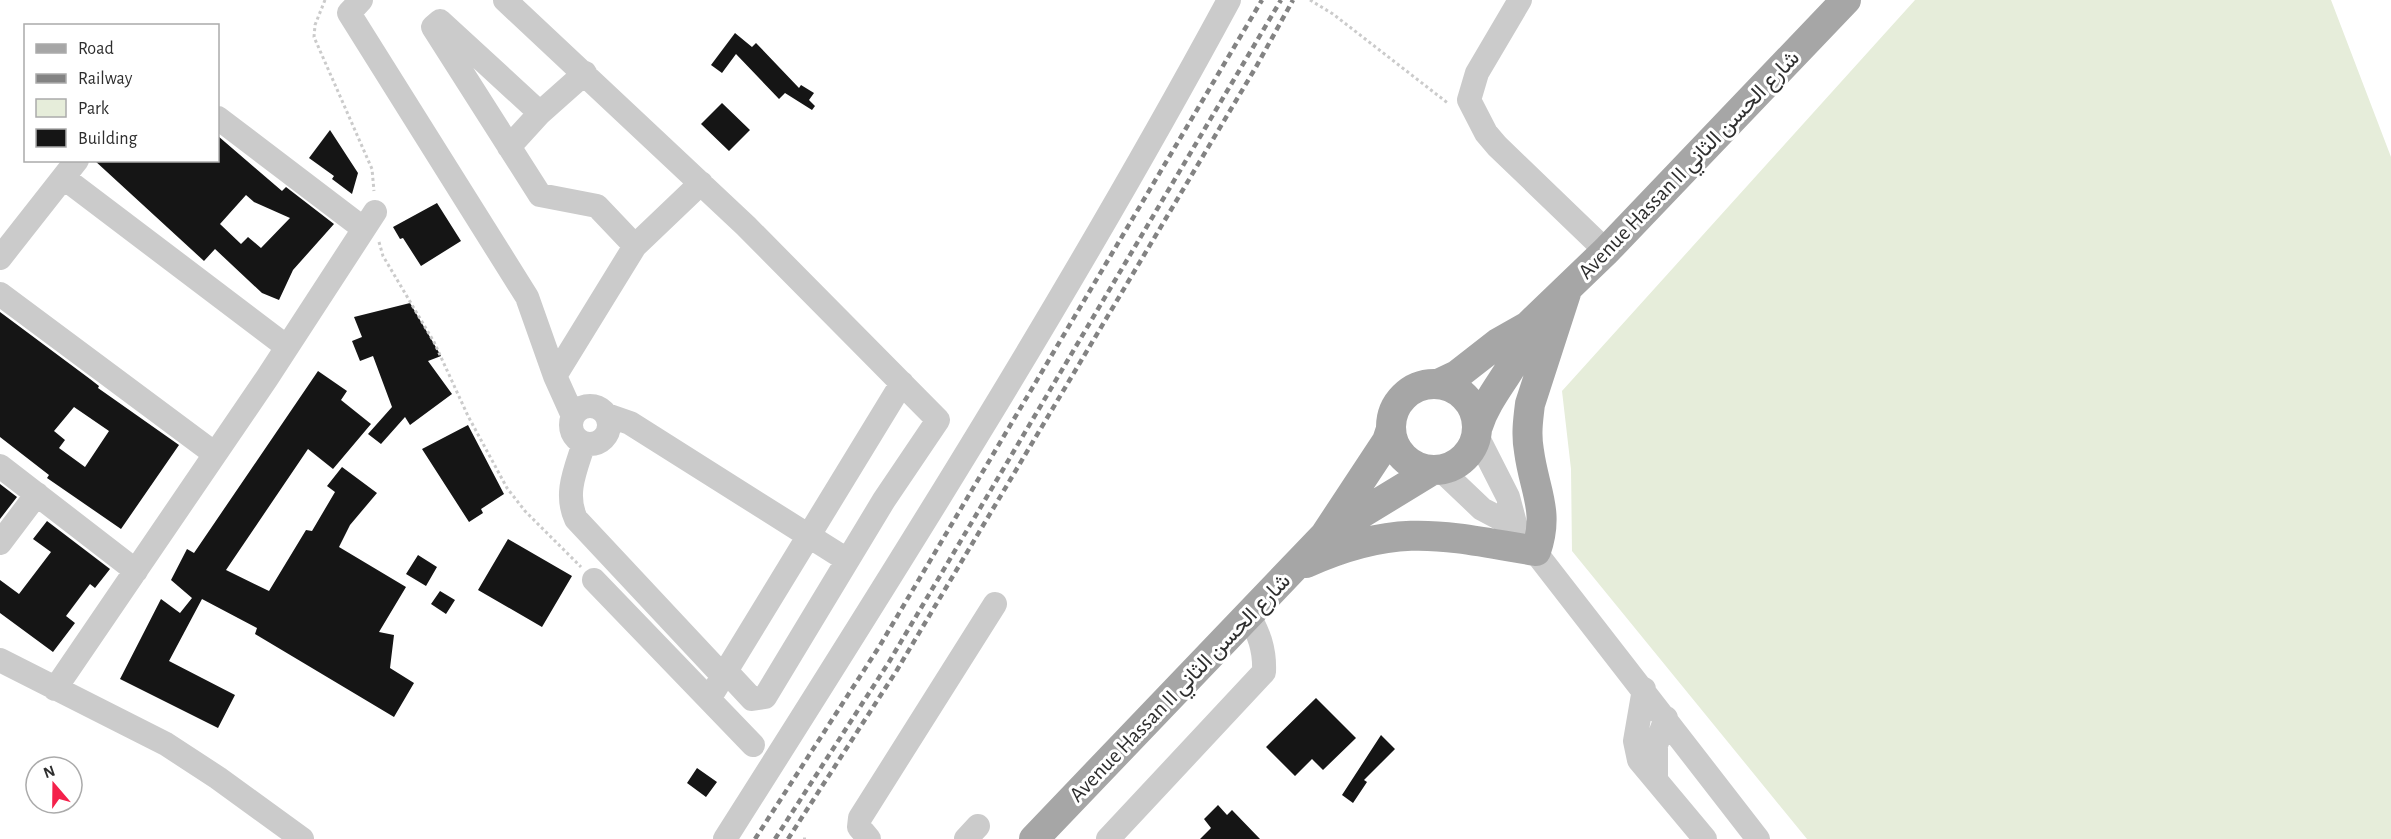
<svg xmlns="http://www.w3.org/2000/svg" width="2391" height="839" font-family="'Alegreya Sans',Vazirmatn,sans-serif">
  <style>
    .green { fill: #e6edda }
    .building { fill: #151515; fill-rule: evenodd }
    .lines { fill: none; stroke-linecap: round; stroke-linejoin: round }
    .path { stroke: #cbcbcb; stroke-width: 3; stroke-dasharray: 3 3; stroke-linecap: butt }
    .minor { stroke: #cbcbcb; stroke-width: 24 }
    .major { stroke: #a6a6a6; stroke-width: 30 }
    .rail { stroke: #838383; stroke-width: 4.5; stroke-dasharray: 6 4.5; stroke-linecap: butt }
    .labels { text-anchor: middle; stroke-width: 6; stroke-linejoin: round; paint-order: stroke }
    .street-label { font-size: 22px; fill: #2e2e2e; stroke: #fff }
  </style>
  <rect width="100%" height="100%" fill="#fff"/>
  <path class="green" d="M 1915,0 L 2331,0 L 2391,157 L 2391,839 L 1807,839 L 1572,551 L 1571,469 L 1562,391 Z"/>
  <path class="building" d="M 735,33 L 752,47 L 756,43 L 799,88 L 801,85 L 814,93 L 809,100 L 815,106 L 812,110 L 785,93 L 779,99 L 736,54 L 722,73 L 711,65 Z
    M 722,103 L 750,130 L 729,151 L 701,124 Z
    M 330,130 L 358,173 L 352,194 L 332,179 L 334,176 L 309,158 Z
    M 218,136 L 282,191 L 286,187 L 334,224 L 293,270 L 279,300 L 262,293 L 215,249 L 204,261 L 94,160 L 218,160 ZM 246,195 L 254,202 L 290,218 L 261,248 L 248,237 L 241,244 L 220,224 Z
    M 437,203 L 461,241 L 421,266 L 403,238 L 400,239 L 393,227 Z
    M 410,303 L 441,356 L 428,361 L 452,394 L 410,425 L 405,417 L 381,444 L 368,434 L 392,407 L 373,356 L 360,361 L 352,341 L 362,337 L 354,317 Z
    M 0,312 L 90,379 L 99,386 L 98,388 L 179,445 L 121,529 L 47,478 L 49,475 L 0,437 ZM 74,407 L 109,431 L 85,467 L 59,448 L 65,440 L 54,431 Z
    M 318,371 L 347,391 L 341,400 L 371,424 L 333,469 L 308,449 L 226,570 L 269,591 L 306,530 L 312,531 L 335,492 L 327,486 L 342,467 L 377,493 L 350,525 L 339,547 L 406,587 L 379,632 L 394,635 L 390,668 L 414,683 L 394,717 L 255,634 L 257,628 L 202,599 L 169,661 L 235,695 L 218,728 L 120,679 L 161,599 L 180,613 L 192,598 L 171,580 L 187,549 L 194,553 Z
    M 468,425 L 504,494 L 481,509 L 483,513 L 469,522 L 422,449 Z
    M 0,484 L 17,497 L 0,519 Z
    M 47,521 L 110,569 L 95,588 L 90,584 L 66,616 L 75,623 L 53,652 L 0,613 L 0,580 L 19,594 L 51,552 L 33,539 Z
    M 508,539 L 572,576 L 542,627 L 478,590 Z
    M 418,555 L 437,567 L 426,586 L 406,574 Z
    M 440,591 L 455,600 L 446,614 L 431,604 Z
    M 1316,698 L 1356,738 L 1323,770 L 1312,759 L 1295,776 L 1266,747 Z
    M 1381,735 L 1395,749 L 1364,780 L 1367,782 L 1353,803 L 1342,795 Z
    M 697,768 L 717,782 L 706,797 L 687,783 Z
    M 1218,805 L 1227,815 L 1232,810 L 1260,839 L 1200,839 L 1211,828 L 1204,819 Z"/>
  <g class="lines">
    <path class="path" d="M 325,0 L 315,25 L 314,37 L 372,169 L 374,191
      M 1310,0 L 1333,14 L 1449,104
      M 379,242 L 383,256 L 434,342 L 468,416 L 507,488 L 525,511 L 581,567
      M 803,839 L 806,839"/>
    <path class="minor" d="M 361,0 L 349,13 L 527,297 L 555,376 L 573,416
      M 505,0 L 746,226 L 938,420 L 884,500 L 765,697 L 752,699 L 725,670
      M 1520,0 L 1477,73 L 1469,100 L 1486,133 L 1497,146 L 1606,251
      M 540,113 L 440,21 L 433,27 L 540,195 L 597,206 L 635,246
      M 218,118 L 364,229
      M 509,147 L 540,113 L 585,73
      M 64,178 L 287,347
      M 0,258 L 77,160
      M 0,294 L 215,454
      M 555,376 L 635,246 L 701,183
      M571 425a19 19 0 1 1 38 0a19 19 0 1 1-38 0Z
      M 607,415 L 630,423 L 847,560
      M 1477,436 L 1508,497 L 1516,527
      M 584,443 C 576,469 564,493 576,519 L 722,675
      M 0,466 L 136,571
      M 1441,470 L 1482,509 L 1516,527 L 1758,839
      M 0,543 L 37,494
      M 594,580 L 753,745
      M 0,660 L 166,744 L 218,778 L 302,839
      M 55,689 L 267,378 L 375,212
      M 1644,689 L 1635,741 L 1639,760 L 1705,839
      M 709,699 L 902,383
      M 1656,779 L 1656,745 L 1666,718
      M 725,839 C 900,563 1074,287 1229,0
      M 869,839 L 859,827 L 860,818 L 995,604
      M 966,839 L 978,826
      M 1108,839 L 1264,672 C 1265,649 1259,634 1248,614"/>
    <path class="major" d="M1391 427a43 43 0 1 1 86 0a43 43 0 1 1-86 0Z
      M 1438,384 L 1457,375 L 1498,343 L 1528,326 L 1606,251 L 1846,0
      M 1478,426 C 1490,389 1521,365 1528,326
      M 1326,535 L 1431,471
      M 1306,563 C 1398,522 1441,535 1536,551 C 1550,511 1534,490 1529,451 C 1526,435 1528,420 1530,404 L 1566,293
      M 1034,839 L 1325,535 L 1387,441 L 1391,429"/>
    <path class="rail" d="M 755,839 L 879,647 L 1262,0
      M 775,839 L 889,662 L 1281,0
      M 788,839 L 897,670 L 1256,67 L 1293,0"/>
  </g>
  <g class="labels">
    <g class="street-label">
      <text transform="translate(1688 164) rotate(-46)" y="8">Avenue Hassan II شارع الحسن الثاني</text>
      <text transform="translate(1179 687) rotate(-46)" y="8">Avenue Hassan II شارع الحسن الثاني</text>
    </g>
  </g>
  <rect x="24" y="24" width="195" height="138" fill="#ffffff" stroke="#ababab" stroke-width="1.5"/>
  <rect x="36" y="44" width="30" height="9" fill="#a6a6a6" stroke="#ababab" stroke-width="1.5"/>
  <text x="78" y="54" font-size="18" fill="#2e2e2e">Road</text>
  <rect x="36" y="74" width="30" height="9" fill="#838383" stroke="#ababab" stroke-width="1.5"/>
  <text x="78" y="84" font-size="18" fill="#2e2e2e">Railway</text>
  <rect x="36" y="99" width="30" height="18" fill="#e6edda" stroke="#ababab" stroke-width="1.5"/>
  <text x="78" y="114" font-size="18" fill="#2e2e2e">Park</text>
  <rect x="36" y="129" width="30" height="18" fill="#151515" stroke="#ababab" stroke-width="1.5"/>
  <text x="78" y="144" font-size="18" fill="#2e2e2e">Building</text>
  <g transform="translate(54 785) rotate(340)"><circle r="28" fill="#ffffff" stroke="#ababab" stroke-width="1.5"/>
  <path d="M0-4.5L10 22L0 15L-10 22Z" fill="#f4214b"/>
  <text y="-9" font-size="16" font-weight="bold" text-anchor="middle" fill="#2e2e2e">N</text>
  </g>
</svg>
